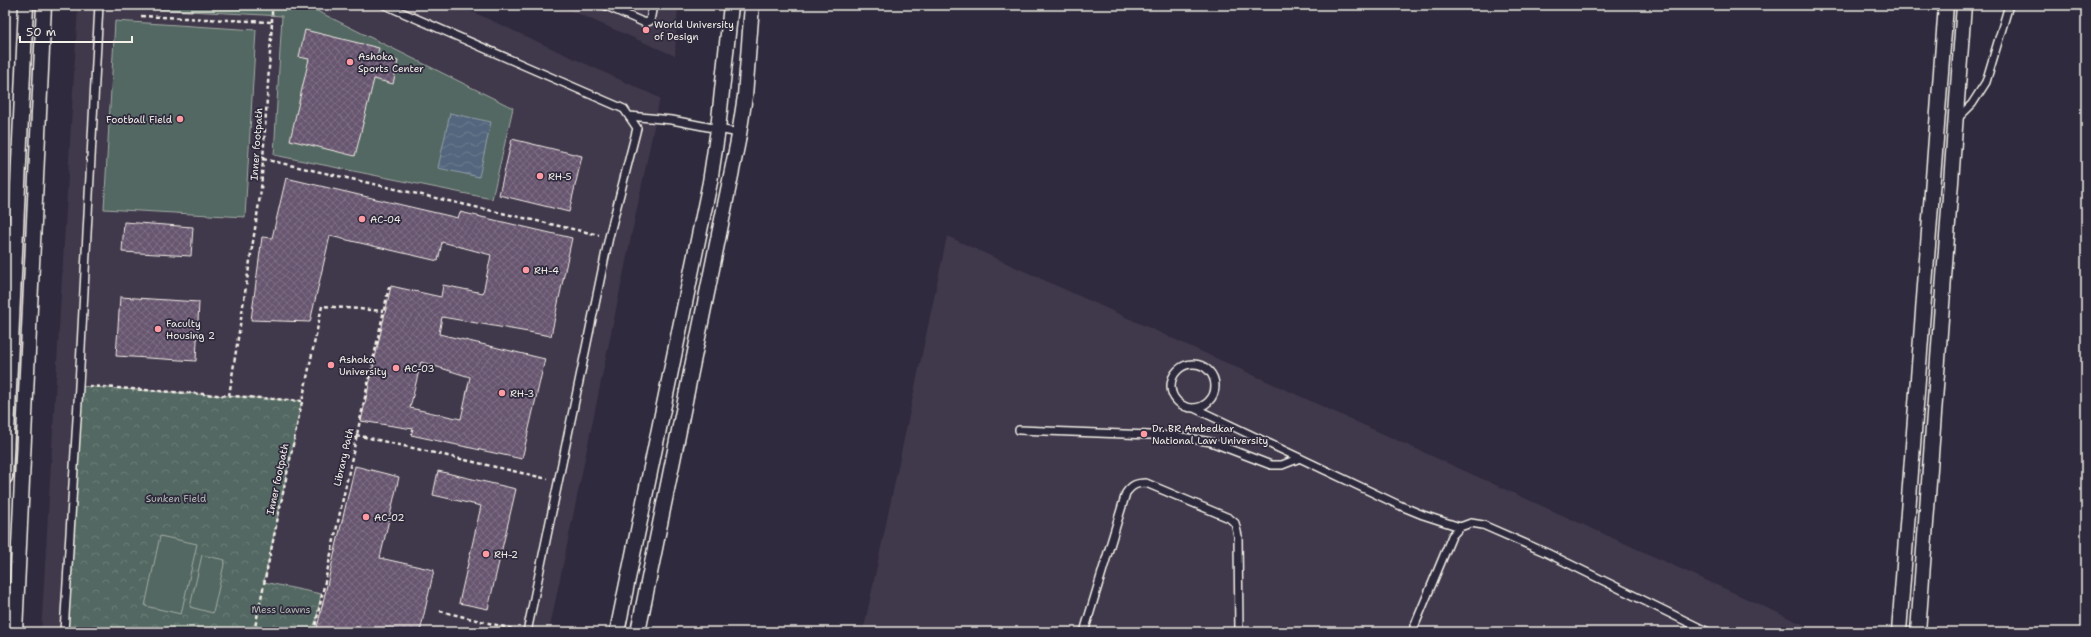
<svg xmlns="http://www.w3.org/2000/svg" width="2091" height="637" font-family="'Shantell Sans',sans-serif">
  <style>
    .built { fill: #40374c }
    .park { fill: url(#park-crowns); stroke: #a4aca5 }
    .pitch { fill: #536862; stroke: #a4aca5 }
    .water { fill: url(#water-waves); stroke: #939ea8 }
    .building { fill: url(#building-cross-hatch); stroke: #f4f1e8; fill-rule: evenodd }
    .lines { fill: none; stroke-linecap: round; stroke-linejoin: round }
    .service-casing { stroke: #f4f1e8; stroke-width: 10 }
    .minor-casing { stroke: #f4f1e8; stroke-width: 17 }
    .path { stroke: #f4f1e8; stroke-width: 2.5; stroke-dasharray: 4 3; stroke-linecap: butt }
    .service { stroke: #2f2a3d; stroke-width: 7 }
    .minor { stroke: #2f2a3d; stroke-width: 14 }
    .poi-dot { fill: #ff9aa2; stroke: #2f2a3d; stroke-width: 1.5 }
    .labels { text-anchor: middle; stroke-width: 3.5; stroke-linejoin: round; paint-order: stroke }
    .poi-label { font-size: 10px; fill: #f4f1e8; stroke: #2f2a3d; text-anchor: start }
    .street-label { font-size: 10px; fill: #f4f1e8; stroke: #2f2a3d }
    .park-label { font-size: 10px; fill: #b4bab2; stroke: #2f2a3d }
  </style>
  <defs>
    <pattern id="park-crowns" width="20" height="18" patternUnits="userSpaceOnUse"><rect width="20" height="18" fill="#536862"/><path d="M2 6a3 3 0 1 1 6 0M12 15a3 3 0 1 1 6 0" fill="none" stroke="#6c7e78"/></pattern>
    <pattern id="water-waves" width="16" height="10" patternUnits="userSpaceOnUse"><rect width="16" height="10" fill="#52667d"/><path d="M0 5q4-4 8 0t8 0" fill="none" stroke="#6c7c8f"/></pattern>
    <pattern id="building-cross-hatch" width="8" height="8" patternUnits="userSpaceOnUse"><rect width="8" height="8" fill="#685670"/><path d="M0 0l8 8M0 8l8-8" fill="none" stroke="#7e6f84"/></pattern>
  </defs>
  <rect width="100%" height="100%" fill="#2f2a3d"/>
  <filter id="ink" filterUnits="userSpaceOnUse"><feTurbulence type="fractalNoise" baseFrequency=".025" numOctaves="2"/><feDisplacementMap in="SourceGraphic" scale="8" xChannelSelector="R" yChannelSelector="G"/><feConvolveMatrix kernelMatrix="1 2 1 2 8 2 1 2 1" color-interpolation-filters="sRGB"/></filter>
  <g filter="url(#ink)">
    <path class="built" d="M 78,5 L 458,5 L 660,98 L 549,632 L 41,632 Z
      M 558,5 L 678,5 L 675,56 Z
      M 947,236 L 1820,632 L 863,632 Z"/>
    <path class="park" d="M 79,386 L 302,401 L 264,582 L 321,594 L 314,632 L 64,632 Z"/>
    <path class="pitch" d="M 134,5 L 305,5 L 513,108 L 492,199 L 274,155 L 282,16 L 133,8 Z
      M 115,21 L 256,30 L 245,217 L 104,209 Z
      M 160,536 L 197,544 L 181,614 L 145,606 Z
      M 202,555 L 225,560 L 213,613 L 190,607 Z"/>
    <path class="water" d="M 450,113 L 491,122 L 479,177 L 438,168 Z"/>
    <path class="building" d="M 305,30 L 379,48 L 377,56 L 398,61 L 393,84 L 374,79 L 355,156 L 290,140 L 309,59 L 299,57 Z
      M 512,139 L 582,156 L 569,212 L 499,195 Z
      M 286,178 L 458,218 L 460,212 L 572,238 L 551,336 L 442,317 L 439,334 L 545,359 L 522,459 L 411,435 L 413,429 L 361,421 L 391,286 L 441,297 L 443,285 L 483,293 L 491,255 L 442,242 L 438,261 L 330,236 L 310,322 L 251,320 L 262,237 L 272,238 ZM 421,362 L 470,377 L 461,419 L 410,408 Z
      M 124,222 L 193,227 L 191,256 L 122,252 Z
      M 120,297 L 199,302 L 196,361 L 116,356 Z
      M 355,466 L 399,477 L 380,558 L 434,570 L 420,632 L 316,632 Z
      M 438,471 L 516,489 L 488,609 L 459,603 L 481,506 L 433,495 Z"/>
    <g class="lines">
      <defs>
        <path id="service" d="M 385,5 L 624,109 L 637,128 L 609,237 L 527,632
          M 604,5 L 645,23 L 650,21 L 653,5
          M 629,116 L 672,120 L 739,133
          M 1957,119 L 1972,104 L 1986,82 L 2009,5
          M1171 386a22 22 0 1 1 44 0a22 22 0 1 1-44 0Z
          M 1194,408 L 1401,506 L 1423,515 L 1460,527
          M 1019,430 L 1176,436 L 1211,442 L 1271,465 L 1282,465 L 1300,458
          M 64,632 L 79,386 L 99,5
          M 1084,632 L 1126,493 C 1132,485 1136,483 1146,483 L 1229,518 L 1235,523 L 1238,536 L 1239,632
          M 1412,632 L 1452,536 L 1460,527 L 1471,523 L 1483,525 L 1547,553 L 1708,632"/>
        <path id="minor" d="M 5,477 L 26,5
          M 15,632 L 44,5
          M 617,632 L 710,182 L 718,129 L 731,5
          M 638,632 L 738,141 L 745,96 L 752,5
          M 1899,632 L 1946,5
          M 1918,632 L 1964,5"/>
      </defs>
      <use href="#service" class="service-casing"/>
      <use href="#minor" class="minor-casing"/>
      <path class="path" d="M 141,16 L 272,22 L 261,190 L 229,396
        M 272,22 L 272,5
        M 263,159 L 599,235
        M 89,386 L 302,401
        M 356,435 L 548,479
        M 440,611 L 517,630
        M 254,632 L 322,306 L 383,311
        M 314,632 L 389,287"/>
      <use href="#service" class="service"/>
      <use href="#minor" class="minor"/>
    </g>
  </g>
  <g class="poi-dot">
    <circle cx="646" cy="30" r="4"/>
    <circle cx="350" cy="62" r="4"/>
    <circle cx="180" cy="119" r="4"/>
    <circle cx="540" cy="176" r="4"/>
    <circle cx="362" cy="219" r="4"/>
    <circle cx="526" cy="270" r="4"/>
    <circle cx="158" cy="329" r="4"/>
    <circle cx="331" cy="365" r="4"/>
    <circle cx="396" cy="368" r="4"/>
    <circle cx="502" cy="393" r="4"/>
    <circle cx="1144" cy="434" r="4"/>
    <circle cx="366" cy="517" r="4"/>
    <circle cx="486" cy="554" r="4"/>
  </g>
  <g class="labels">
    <g class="poi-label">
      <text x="654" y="28">World University<tspan x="654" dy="12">of Design</tspan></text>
      <text x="358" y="60">Ashoka<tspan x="358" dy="12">Sports Center</tspan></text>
      <text x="172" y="123" text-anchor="end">Football Field</text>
      <text x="548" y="180">RH-5</text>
      <text x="370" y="223">AC-04</text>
      <text x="534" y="274">RH-4</text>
      <text x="166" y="327">Faculty<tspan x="166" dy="12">Housing 2</tspan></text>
      <text x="339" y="363">Ashoka<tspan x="339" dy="12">University</tspan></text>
      <text x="404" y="372">AC-03</text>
      <text x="510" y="397">RH-3</text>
      <text x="1152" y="432">Dr. BR Ambedkar<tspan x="1152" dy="12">National Law University</tspan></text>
      <text x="374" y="521">AC-02</text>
      <text x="494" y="558">RH-2</text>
    </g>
    <g class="street-label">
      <text transform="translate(256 144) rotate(-86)" y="4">Inner footpath</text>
      <text transform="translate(343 457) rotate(-77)" y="4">Library Path</text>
      <text transform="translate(277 479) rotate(-78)" y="4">Inner footpath</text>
    </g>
    <g class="park-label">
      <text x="176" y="502">Sunken Field</text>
      <text x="281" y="613">Mess Lawns</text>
    </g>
  </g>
  <rect width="2091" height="637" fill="none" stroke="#2f2a3d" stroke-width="20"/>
  <rect x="10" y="10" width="2071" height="617" fill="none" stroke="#f4f1e8" stroke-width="1.5" filter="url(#ink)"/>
  <path d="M20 36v6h112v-6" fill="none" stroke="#f4f1e8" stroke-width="2"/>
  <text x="26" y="36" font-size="12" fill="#f4f1e8" stroke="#2f2a3d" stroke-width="3" paint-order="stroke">50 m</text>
</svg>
